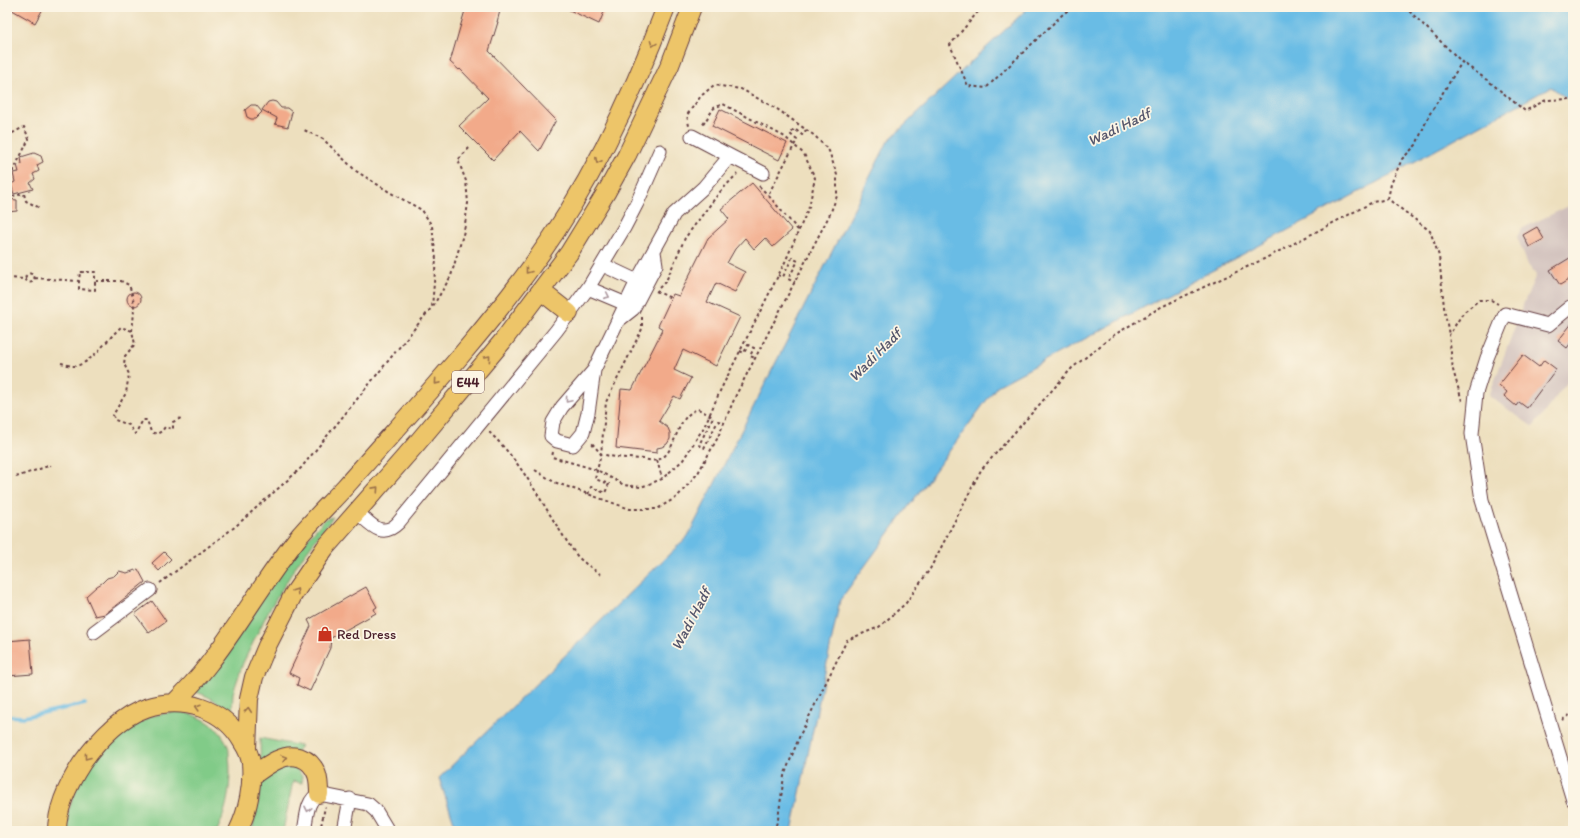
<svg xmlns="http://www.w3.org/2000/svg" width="1580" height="838" font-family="Itim,sans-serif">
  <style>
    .industrial { fill: #d0c0bc }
    .green { fill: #81cb88; stroke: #66755a }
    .water { fill: #69bce5; stroke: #5a6e88 }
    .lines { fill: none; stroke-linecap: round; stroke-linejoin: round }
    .stream { stroke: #69bce5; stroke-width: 3.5 }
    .building { fill: #f2aa8a }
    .minor-casing { stroke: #623c41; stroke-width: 15 }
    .highway-casing { stroke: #623c41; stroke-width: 20 }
    .path { stroke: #623c41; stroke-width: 2; stroke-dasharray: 3 3; stroke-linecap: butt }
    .minor { stroke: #fff; stroke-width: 13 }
    .highway { stroke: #edc569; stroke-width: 18 }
    .oneway { stroke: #9c724a }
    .oneway2 { stroke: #ae9aa0 }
    .labels { text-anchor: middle; stroke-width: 3.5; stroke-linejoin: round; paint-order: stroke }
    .shield { fill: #fcf5e5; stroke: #7f5f63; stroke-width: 1 }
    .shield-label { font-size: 13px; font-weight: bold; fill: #4a1f2b }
    .poi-label { font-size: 14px; fill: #4a1f2b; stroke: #fcf5e5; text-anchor: start }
    .water-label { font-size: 15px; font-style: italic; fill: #55566c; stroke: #fcf5e5 }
  </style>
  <rect width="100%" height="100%" fill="#fcf5e5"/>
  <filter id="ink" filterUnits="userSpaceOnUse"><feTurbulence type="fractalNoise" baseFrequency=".025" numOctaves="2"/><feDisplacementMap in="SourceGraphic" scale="8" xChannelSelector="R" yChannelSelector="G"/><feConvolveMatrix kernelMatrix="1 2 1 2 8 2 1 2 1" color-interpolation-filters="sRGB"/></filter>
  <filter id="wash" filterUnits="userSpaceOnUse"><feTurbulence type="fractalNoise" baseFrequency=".012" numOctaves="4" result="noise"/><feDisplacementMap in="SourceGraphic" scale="16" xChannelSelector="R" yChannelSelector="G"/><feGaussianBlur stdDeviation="0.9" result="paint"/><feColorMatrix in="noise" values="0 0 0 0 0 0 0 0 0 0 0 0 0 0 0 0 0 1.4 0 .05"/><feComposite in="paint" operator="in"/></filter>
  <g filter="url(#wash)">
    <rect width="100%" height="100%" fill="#eddfbe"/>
    <path class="industrial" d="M 1573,204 L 1573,375 L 1533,427 L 1489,396 L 1525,300 L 1536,275 L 1528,265 L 1517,237 L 1521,229 Z"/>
    <path class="green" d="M 333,517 L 298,563 L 269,610 L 243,663 L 233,693 L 232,713 C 219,702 207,695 190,690 L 286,563 L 325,519 Z
      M 178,711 C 200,716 217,723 227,744 C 229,747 229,752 229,756 C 232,781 228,808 217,831 L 62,831 L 76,788 L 95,758 L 125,731 L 151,716 Z
      M 260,738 L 301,746 C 291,758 292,764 302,776 L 302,783 L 293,781 L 283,831 L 251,831 L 253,826 L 261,788 Z"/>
    <path class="water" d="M 1029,7 L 1573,7 L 1573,103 L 1551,87 L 1359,192 L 997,386 L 840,600 L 792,831 L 457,831 L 439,778 L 688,536 L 888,141 Z"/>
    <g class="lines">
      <path class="stream" d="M 7,716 L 24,717 L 85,704"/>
    </g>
    <g id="blocks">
      <path class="building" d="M 7,7 L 44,7 L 35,23 Z
        M 466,7 L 501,7 L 497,22 L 498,22 L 489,51 L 556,120 L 539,151 L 520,131 L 493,160 L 459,126 L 488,98 L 460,69 L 459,70 L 450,62 Z
        M 563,7 L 606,7 L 599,24 Z
        M 272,101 L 276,102 L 281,108 L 287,108 L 292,112 L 288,127 L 275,124 L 277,118 L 262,110 L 268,102 Z
        M 251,105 L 256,105 L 262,112 L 255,119 L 251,119 L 247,117 L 245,110 Z
        M 720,109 L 787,143 L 779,160 L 712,126 Z
        M 34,153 L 41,156 L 43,162 L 37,165 L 39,171 L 33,174 L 35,179 L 30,183 L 33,189 L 14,194 L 11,184 L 15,182 L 13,173 L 19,172 L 17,165 L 22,164 L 21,157 Z
        M 752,183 L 792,230 L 773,247 L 765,238 L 754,249 L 745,238 L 735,249 L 727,263 L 745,272 L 735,292 L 716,283 L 707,302 L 740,317 L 716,366 L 683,350 L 674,370 L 691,378 L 680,399 L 674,396 L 659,421 L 668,428 L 670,433 L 670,439 L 667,444 L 662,447 L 657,448 L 657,453 L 616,448 L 621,389 L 632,390 L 663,329 L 658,326 L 673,294 L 679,296 L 708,238 L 729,219 L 721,209 Z
        M 7,199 L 17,200 L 17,211 L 7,212 Z
        M 1537,227 L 1544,239 L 1529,247 L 1523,235 Z
        M 1573,256 L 1573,277 L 1560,285 L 1550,270 Z
        M127 299a7 7 0 1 1 14 0a7 7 0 1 1-14 0Z
        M 1573,322 L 1573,340 L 1567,348 L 1558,341 Z
        M 1523,355 L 1539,367 L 1544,360 L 1556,369 L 1527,408 L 1519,402 L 1516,406 L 1504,396 L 1507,392 L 1499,385 Z
        M 164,552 L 171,559 L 159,571 L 152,563 Z
        M 138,569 L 145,582 L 105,614 L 95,616 L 86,596 L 97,586 L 102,583 L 107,578 L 114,576 L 119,571 L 127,573 Z
        M 366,587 L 377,607 L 374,609 L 376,613 L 331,638 L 330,648 L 310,691 L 297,685 L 299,678 L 289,673 L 311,626 L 308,620 Z
        M 152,601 L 166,621 L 149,633 L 135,614 Z
        M 30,639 L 33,674 L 7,676 L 7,641 Z"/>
    </g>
  </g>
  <g filter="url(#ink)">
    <use href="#blocks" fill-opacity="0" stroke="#623c41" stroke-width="1"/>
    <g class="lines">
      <defs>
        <path id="minor" d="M 730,156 L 763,173
          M 603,265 L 637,281
          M 588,288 L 626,304
          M 1570,307 L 1548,325 L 1505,314 L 1487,358 L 1476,393 L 1472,434 L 1482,500 L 1573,800
          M 619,320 L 633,309 L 656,265 L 654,252
          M 594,370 L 588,413 L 583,433 L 573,445 L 557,441 L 551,436 L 553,422 L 562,407 L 594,370 L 637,281 L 674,214 L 704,187 L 730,156 L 692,136
          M 356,511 C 370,523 381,540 398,523 L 556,331 L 588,288 L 624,228 L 637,203 L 660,151
          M 94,632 L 150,590
          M 304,831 C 307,818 306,800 319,794 L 368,804 L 376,811 L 388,831
          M 344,831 L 350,799"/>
        <path id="highway" d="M 541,291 L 569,313
          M 174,703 C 186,691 198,678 208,665 C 241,623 267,575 301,534 C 315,518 330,503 345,487 C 409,414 477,342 534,263 C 591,185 632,97 666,7
          M 247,749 L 249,699 L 254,677 L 267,646 L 293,595 L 325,548 L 418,442 L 502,342 L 569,253 L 607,191 L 627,155 L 670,65 L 692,7
          M 251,777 C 259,771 268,764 277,760 C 293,752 311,757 317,775 C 319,781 319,788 319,794
          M 57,831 C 57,807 69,783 82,763 C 97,742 120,717 146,708 C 183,696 224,708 243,743 C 247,749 250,756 251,763 C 253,785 248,811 238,831"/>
      </defs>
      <use href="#minor" class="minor-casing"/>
      <use href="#highway" class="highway-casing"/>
      <path class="path" d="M 982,7 L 950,45 L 968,86 L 986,88 L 1062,15 L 1072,7
        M 1405,7 L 1462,62
        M 7,136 L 24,127 L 29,139 L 7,183
        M 759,186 L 768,195
        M 7,193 L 13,196 L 24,194 L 26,201 L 40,208
        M 1388,199 L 1391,184 L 1402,159 L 1416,145 L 1429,115 L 1462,62 L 1491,83 L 1525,111 L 1546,100 L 1573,99
        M 798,230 L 768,195 L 797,140 L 790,134 L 795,129 L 802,135 L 806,130
        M25.5 278a4.5 4.5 0 1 1 9 0a4.5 4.5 0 1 1-9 0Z
        M 778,275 L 783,277 L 792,258 L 798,261 L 788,279 L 795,282
        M 7,278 L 26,279
        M 35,278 L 79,281 L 80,272 L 95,272 L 95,290 L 79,289 L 79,281
        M 96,281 L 121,281 L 129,285 C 136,303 134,313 132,331
        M 659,288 L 666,281 L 685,238 L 719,193 L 737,174
        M 656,291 L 671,298
        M 433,306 L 451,276 L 464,231 L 468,203 L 466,181 L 458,160 L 470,147
        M 642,317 L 642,329 L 606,402 L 601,454 C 616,458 629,458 644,459 C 648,460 653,461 657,460 C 678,455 673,417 698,409 L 713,417 L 699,445 L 704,448 L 718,421 L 724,423
        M 740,351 L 744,353 L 748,345 L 754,348 L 750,356 L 755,358
        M 61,363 C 65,364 70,366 73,366 C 89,367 109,337 121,327 L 132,331 L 135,344 L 125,356 L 124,364 L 129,374 L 126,393 L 113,415 L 115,420 L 129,425 L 135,434 L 143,420 L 147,420 L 151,432 L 157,434 L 162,431 L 165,427 L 173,429 L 173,422 L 181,418
        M 1462,401 L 1453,370 L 1449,335 L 1463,313 L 1479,300 L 1491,300 L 1498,304
        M 489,432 C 528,468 547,516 578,557 L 586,564 L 603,576
        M 553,452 L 552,457 L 597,470 L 624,485 L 641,487 L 662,479 L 683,460 L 704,427 L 721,389 L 785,262 L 809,207 L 815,178 L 804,154 L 785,137 L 723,104 L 714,108 L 702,126
        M 657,460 L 662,478
        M 535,470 L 554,482 L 630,509 L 657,509 L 677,497 L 698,473 L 717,439 L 736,395 L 830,214 L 837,196 L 837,175 L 829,151 L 815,136 L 777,109 L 741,89 L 714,85 L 701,96 L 687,115 L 689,126
        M 16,477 L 51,465
        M 588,494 L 591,487 L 605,493 L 609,484 L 595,479 L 601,454 L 591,442
        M 160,583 L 236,526 L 301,468 L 432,307 L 436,259 L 432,226 L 422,210 L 391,193 L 356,171 L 323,139 L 302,129
        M 1562,720 L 1573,713
        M 320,831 L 325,807
        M 774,831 L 778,819 L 784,776 L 800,735 L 847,640 L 879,627 L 906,603 L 930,569 L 981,470 L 1072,368 L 1114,335 L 1161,307 L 1264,259 L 1373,202 L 1388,199 L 1430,231 L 1439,256 L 1444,307 L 1449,335"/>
      <use href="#minor" class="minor"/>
      <use href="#highway" class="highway"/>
    </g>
    <defs><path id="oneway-chevron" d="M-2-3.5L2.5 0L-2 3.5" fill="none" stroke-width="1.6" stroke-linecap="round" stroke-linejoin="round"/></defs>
    <g class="oneway">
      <use href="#oneway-chevron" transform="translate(653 44) rotate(111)"/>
      <use href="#oneway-chevron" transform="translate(598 161) rotate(117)"/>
      <use href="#oneway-chevron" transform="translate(528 271) rotate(128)"/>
      <use href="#oneway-chevron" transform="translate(488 358) rotate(-50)"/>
      <use href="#oneway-chevron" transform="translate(437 382) rotate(131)"/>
      <use href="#oneway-chevron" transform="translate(376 489) rotate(-48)"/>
      <use href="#oneway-chevron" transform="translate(296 591) rotate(-57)"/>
      <use href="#oneway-chevron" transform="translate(198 707) rotate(-163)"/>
      <use href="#oneway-chevron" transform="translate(248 710) rotate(-85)"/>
      <use href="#oneway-chevron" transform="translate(87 757) rotate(127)"/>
      <use href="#oneway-chevron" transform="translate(284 758) rotate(-15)"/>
    </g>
    <g class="oneway2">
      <use href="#oneway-chevron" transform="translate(607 296) rotate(24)"/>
      <use href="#oneway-chevron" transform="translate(568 400) rotate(130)"/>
      <use href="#oneway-chevron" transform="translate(308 809) rotate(102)"/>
    </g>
  </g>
  <defs>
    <symbol id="shop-bare" viewBox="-9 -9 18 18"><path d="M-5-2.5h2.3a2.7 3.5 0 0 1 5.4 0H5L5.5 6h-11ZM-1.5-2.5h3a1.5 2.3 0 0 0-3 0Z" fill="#c8321e" stroke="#fcf5e5" stroke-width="2.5" paint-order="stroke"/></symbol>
  </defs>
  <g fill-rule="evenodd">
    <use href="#shop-bare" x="314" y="623" width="22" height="22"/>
  </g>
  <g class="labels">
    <rect class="shield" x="452" y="371" width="32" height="22" rx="3"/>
    <g class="shield-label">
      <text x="468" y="387">E44</text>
    </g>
    <g class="poi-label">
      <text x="337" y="639">Red Dress</text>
    </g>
    <g class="water-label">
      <text transform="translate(1119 127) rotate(-26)" y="5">Wadi Hadf</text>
      <text transform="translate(875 355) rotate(-45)" y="5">Wadi Hadf</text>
      <text transform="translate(691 619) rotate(-62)" y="5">Wadi Hadf</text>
    </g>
  </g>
  <rect width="1580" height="838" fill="none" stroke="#fcf5e5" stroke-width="24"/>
</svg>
